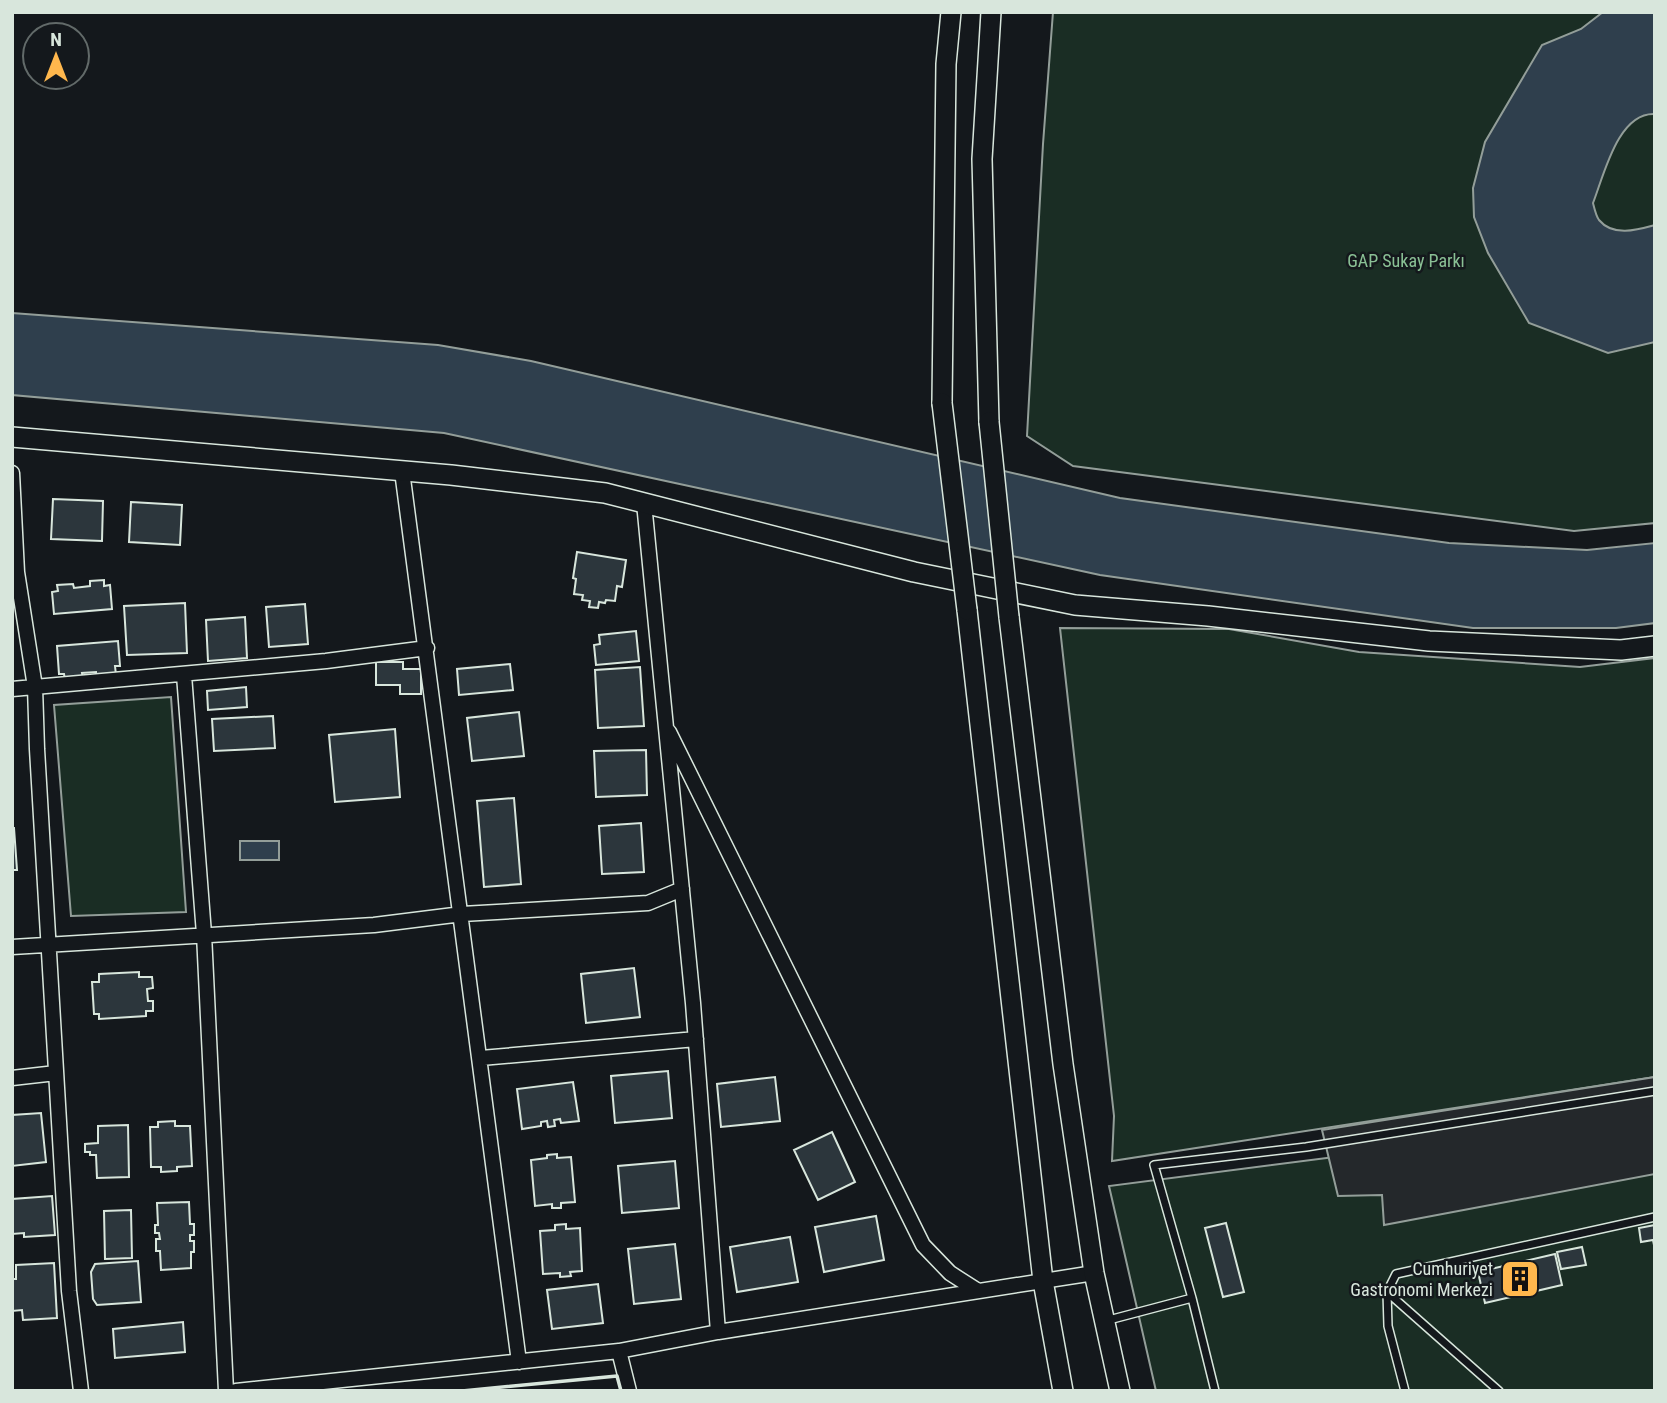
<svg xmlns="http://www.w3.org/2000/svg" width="1667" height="1403" font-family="'Roboto Condensed',sans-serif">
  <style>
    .green { fill: #1a2d24; stroke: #939e99; stroke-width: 2 }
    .parking { fill: #24282b; stroke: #939e99; stroke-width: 2 }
    .water { fill: #2f3f4d; stroke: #939e99; stroke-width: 2 }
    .building { fill: #2c363c; stroke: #d8e6dc; stroke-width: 2 }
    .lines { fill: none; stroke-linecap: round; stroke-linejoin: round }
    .lane-casing { stroke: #d8e6dc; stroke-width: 10 }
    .street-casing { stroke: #d8e6dc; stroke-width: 17 }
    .secondary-casing { stroke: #d8e6dc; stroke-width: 22 }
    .lane { stroke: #14181c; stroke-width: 7 }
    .street { stroke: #14181c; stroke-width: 14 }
    .secondary { stroke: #14181c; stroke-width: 19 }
    .secondary-bridge-casing { stroke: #d8e6dc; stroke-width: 22; stroke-linecap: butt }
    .secondary-bridge { stroke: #14181c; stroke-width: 19 }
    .wall { stroke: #d8e6dc; stroke-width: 3.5 }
    .labels { text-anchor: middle; stroke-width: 5; stroke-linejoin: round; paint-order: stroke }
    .park-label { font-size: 18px; fill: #8ac095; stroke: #14181c }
    .poi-label { font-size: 18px; fill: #d8e6dc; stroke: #14181c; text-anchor: end }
  </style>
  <rect width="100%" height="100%" fill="#14181c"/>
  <path class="green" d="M 1053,12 L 1655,12 L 1655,523 L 1574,531 L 1073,466 L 1027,436 L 1043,144 Z
    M 1060,628 L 1229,629 L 1359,652 L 1580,667 L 1655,658 L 1655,1077 L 1112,1161 L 1114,1116 Z
    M 171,697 L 186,912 L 71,916 L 54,705 Z
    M 1655,1116 L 1655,1391 L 1156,1391 L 1109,1186 Z"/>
  <path class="parking" d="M 1655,1077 L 1655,1174 L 1384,1225 L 1382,1195 L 1338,1196 L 1322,1130 Z"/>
  <path class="water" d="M 1603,12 L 1655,12 L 1655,114 C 1618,112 1604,175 1593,203 C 1594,207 1596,216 1599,220 C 1613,237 1637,230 1655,225 L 1655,342 L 1608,353 L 1529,323 L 1488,253 L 1474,217 L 1473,188 L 1485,142 L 1542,45 L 1581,29 Z
    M 12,313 L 438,345 L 531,361 L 1120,498 L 1449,543 L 1587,550 L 1655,543 L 1655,623 L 1616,628 L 1473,628 L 1100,575 L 444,433 L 12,395 Z
    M 240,841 L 279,841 L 279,860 L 240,860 Z"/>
  <path class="building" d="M 53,499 L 103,501 L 102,541 L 51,539 Z
    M 131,502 L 182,505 L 180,545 L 129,542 Z
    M 577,552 L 626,560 L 622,587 L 617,586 L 615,601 L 606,600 L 605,603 L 599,602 L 598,608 L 589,607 L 590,601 L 582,600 L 583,595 L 574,594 L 576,579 L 573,578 Z
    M 104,580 L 104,586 L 110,585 L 112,609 L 54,614 L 52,592 L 58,591 L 57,585 L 73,584 L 74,588 L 90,586 L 90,581 Z
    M 185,603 L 187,653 L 127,655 L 124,606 Z
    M 305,604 L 308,644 L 269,647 L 266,607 Z
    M 245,617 L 247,658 L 208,661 L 206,620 Z
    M 636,631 L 639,661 L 596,665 L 594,645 L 600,644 L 599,635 Z
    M 118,641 L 120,666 L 115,666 L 116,675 L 96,676 L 96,672 L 82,673 L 83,679 L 65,680 L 64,674 L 59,674 L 57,646 Z
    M 376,662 L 403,662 L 403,669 L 421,669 L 421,694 L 400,694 L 400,685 L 376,685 Z
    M 510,664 L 513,690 L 459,695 L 457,669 Z
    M 640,667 L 644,726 L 598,728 L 595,670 Z
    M 246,687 L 247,707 L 208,710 L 207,691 Z
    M 519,712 L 524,756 L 472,761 L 467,718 Z
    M 273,716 L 275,748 L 214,751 L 212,719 Z
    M 395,729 L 400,797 L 335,802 L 329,735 Z
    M 646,750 L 647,795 L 596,797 L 594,751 Z
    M 514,798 L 521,884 L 484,887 L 477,801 Z
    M 641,823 L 644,872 L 602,874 L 599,826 Z
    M 12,828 L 14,828 L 17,870 L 12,870 Z
    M 634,968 L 640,1017 L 586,1023 L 581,974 Z
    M 139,972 L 139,977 L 152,977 L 153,988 L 147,989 L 148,1001 L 153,1001 L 153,1011 L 146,1011 L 146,1016 L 99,1019 L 99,1014 L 94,1014 L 92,982 L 99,982 L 99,974 Z
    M 668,1071 L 672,1118 L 615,1123 L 611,1076 Z
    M 775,1077 L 780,1121 L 721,1127 L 717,1084 Z
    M 573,1082 L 579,1121 L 561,1123 L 560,1119 L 554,1120 L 555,1126 L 548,1127 L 547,1121 L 541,1122 L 541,1126 L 522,1129 L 517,1089 Z
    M 41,1113 L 46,1162 L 12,1166 L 12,1115 Z
    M 175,1121 L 175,1126 L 190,1126 L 192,1166 L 177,1167 L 177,1171 L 161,1172 L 161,1167 L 151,1167 L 150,1127 L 158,1127 L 158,1122 Z
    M 128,1125 L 129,1177 L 97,1178 L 96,1155 L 90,1155 L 90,1152 L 85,1152 L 85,1144 L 98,1143 L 98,1126 Z
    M 832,1132 L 855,1182 L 818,1200 L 794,1150 Z
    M 557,1154 L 557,1158 L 571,1157 L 575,1202 L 561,1203 L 561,1208 L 552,1208 L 552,1204 L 535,1206 L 531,1160 L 547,1158 L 547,1155 Z
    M 675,1161 L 679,1208 L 622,1213 L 618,1166 Z
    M 52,1196 L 55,1235 L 24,1237 L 24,1233 L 12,1234 L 12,1199 Z
    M 189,1202 L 190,1224 L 194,1224 L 194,1235 L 190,1235 L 190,1241 L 194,1241 L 194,1252 L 191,1252 L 191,1268 L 161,1270 L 160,1251 L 156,1251 L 156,1239 L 160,1239 L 159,1233 L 155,1233 L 155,1225 L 158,1225 L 157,1203 Z
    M 131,1210 L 132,1258 L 105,1259 L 104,1211 Z
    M 876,1216 L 884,1260 L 824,1272 L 815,1227 Z
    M 1226,1223 L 1244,1292 L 1223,1297 L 1205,1228 Z
    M 566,1224 L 566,1229 L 580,1228 L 582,1271 L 570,1272 L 571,1276 L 560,1277 L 560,1273 L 543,1274 L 540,1231 L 555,1230 L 555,1225 Z
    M 1655,1225 L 1655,1250 L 1653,1240 L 1641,1242 L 1639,1228 Z
    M 790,1237 L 798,1282 L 737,1292 L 730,1247 Z
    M 675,1244 L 681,1299 L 634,1304 L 628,1249 Z
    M 1582,1247 L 1586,1265 L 1561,1269 L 1557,1252 Z
    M 1555,1254 L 1562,1285 L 1485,1303 L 1478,1272 Z
    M 138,1261 L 141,1302 L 97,1305 L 93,1299 L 91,1272 L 95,1264 Z
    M 54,1263 L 57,1318 L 23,1320 L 22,1310 L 12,1311 L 12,1279 L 16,1279 L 16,1265 Z
    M 598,1284 L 603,1323 L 552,1329 L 547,1290 Z
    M 183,1322 L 185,1352 L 115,1358 L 113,1329 Z"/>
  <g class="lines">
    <defs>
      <path id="lane" d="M 1387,1292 L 1499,1391
        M 1105,1321 L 1192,1298
        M 1215,1391 L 1192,1298 L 1154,1165 L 1306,1147 L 1655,1091
        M 1405,1391 L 1388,1326 L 1387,1292 L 1396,1274 L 1655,1217"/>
      <path id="street" d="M 402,471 L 519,1362
        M 12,473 L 17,572 L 35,687 L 37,749 L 69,1291 L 81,1391
        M 644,503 L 693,1003 L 718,1332
        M 184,675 L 204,934 L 226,1391
        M 12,689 L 326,661 L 427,648
        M 669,732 L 923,1245 L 950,1273 L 978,1291
        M 12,947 L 374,925 L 462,914 L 648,903 L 682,889
        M 481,1058 L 696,1039
        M 12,1078 L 56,1073
        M 619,1351 L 629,1391
        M 236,1391 L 619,1351 L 718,1332 L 1094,1273"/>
      <path id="secondary" d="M 942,403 L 946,64 L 951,12
        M 989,422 L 982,159 L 991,12
        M 12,437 L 451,475 L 605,493 L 914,572 L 1075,605 L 1208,616 L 1429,641 L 1621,650 L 1655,646
        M 967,610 L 1043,1281 L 1063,1391
        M 1009,617 L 1063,1064 L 1094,1273 L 1120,1391"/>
    </defs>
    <use href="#lane" class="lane-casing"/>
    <use href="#street" class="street-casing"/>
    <use href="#secondary" class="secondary-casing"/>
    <use href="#lane" class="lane"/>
    <use href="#street" class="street"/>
    <use href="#secondary" class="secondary"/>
    <defs>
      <path id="secondary-bridge" d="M 942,403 L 967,610
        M 989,422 L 1009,617"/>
    </defs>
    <use href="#secondary-bridge" class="secondary-bridge-casing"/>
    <use href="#secondary-bridge" class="secondary-bridge"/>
    <path class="wall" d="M 462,1391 L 617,1376 L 621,1391"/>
  </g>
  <defs>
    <symbol id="building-square" viewBox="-11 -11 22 22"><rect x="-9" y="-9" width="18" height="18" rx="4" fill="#ffb74d" stroke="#14181c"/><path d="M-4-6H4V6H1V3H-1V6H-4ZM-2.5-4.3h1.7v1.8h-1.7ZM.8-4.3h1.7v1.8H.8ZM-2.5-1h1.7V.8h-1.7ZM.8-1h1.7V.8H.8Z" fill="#111"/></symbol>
  </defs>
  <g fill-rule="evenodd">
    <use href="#building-square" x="1498" y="1257" width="44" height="44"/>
  </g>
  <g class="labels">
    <g class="park-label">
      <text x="1406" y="267">GAP Sukay Parkı</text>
    </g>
    <g class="poi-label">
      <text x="1493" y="1275">Cumhuriyet<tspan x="1493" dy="21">Gastronomi Merkezi</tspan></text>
    </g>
  </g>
  <rect width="1667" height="1403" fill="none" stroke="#d8e6dc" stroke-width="28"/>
  <g transform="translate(56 56)"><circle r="33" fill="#14181c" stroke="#626a69" stroke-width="2"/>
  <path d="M0-5L12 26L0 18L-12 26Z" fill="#ffb74d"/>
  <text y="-10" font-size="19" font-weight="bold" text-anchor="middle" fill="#d8e6dc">N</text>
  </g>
</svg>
